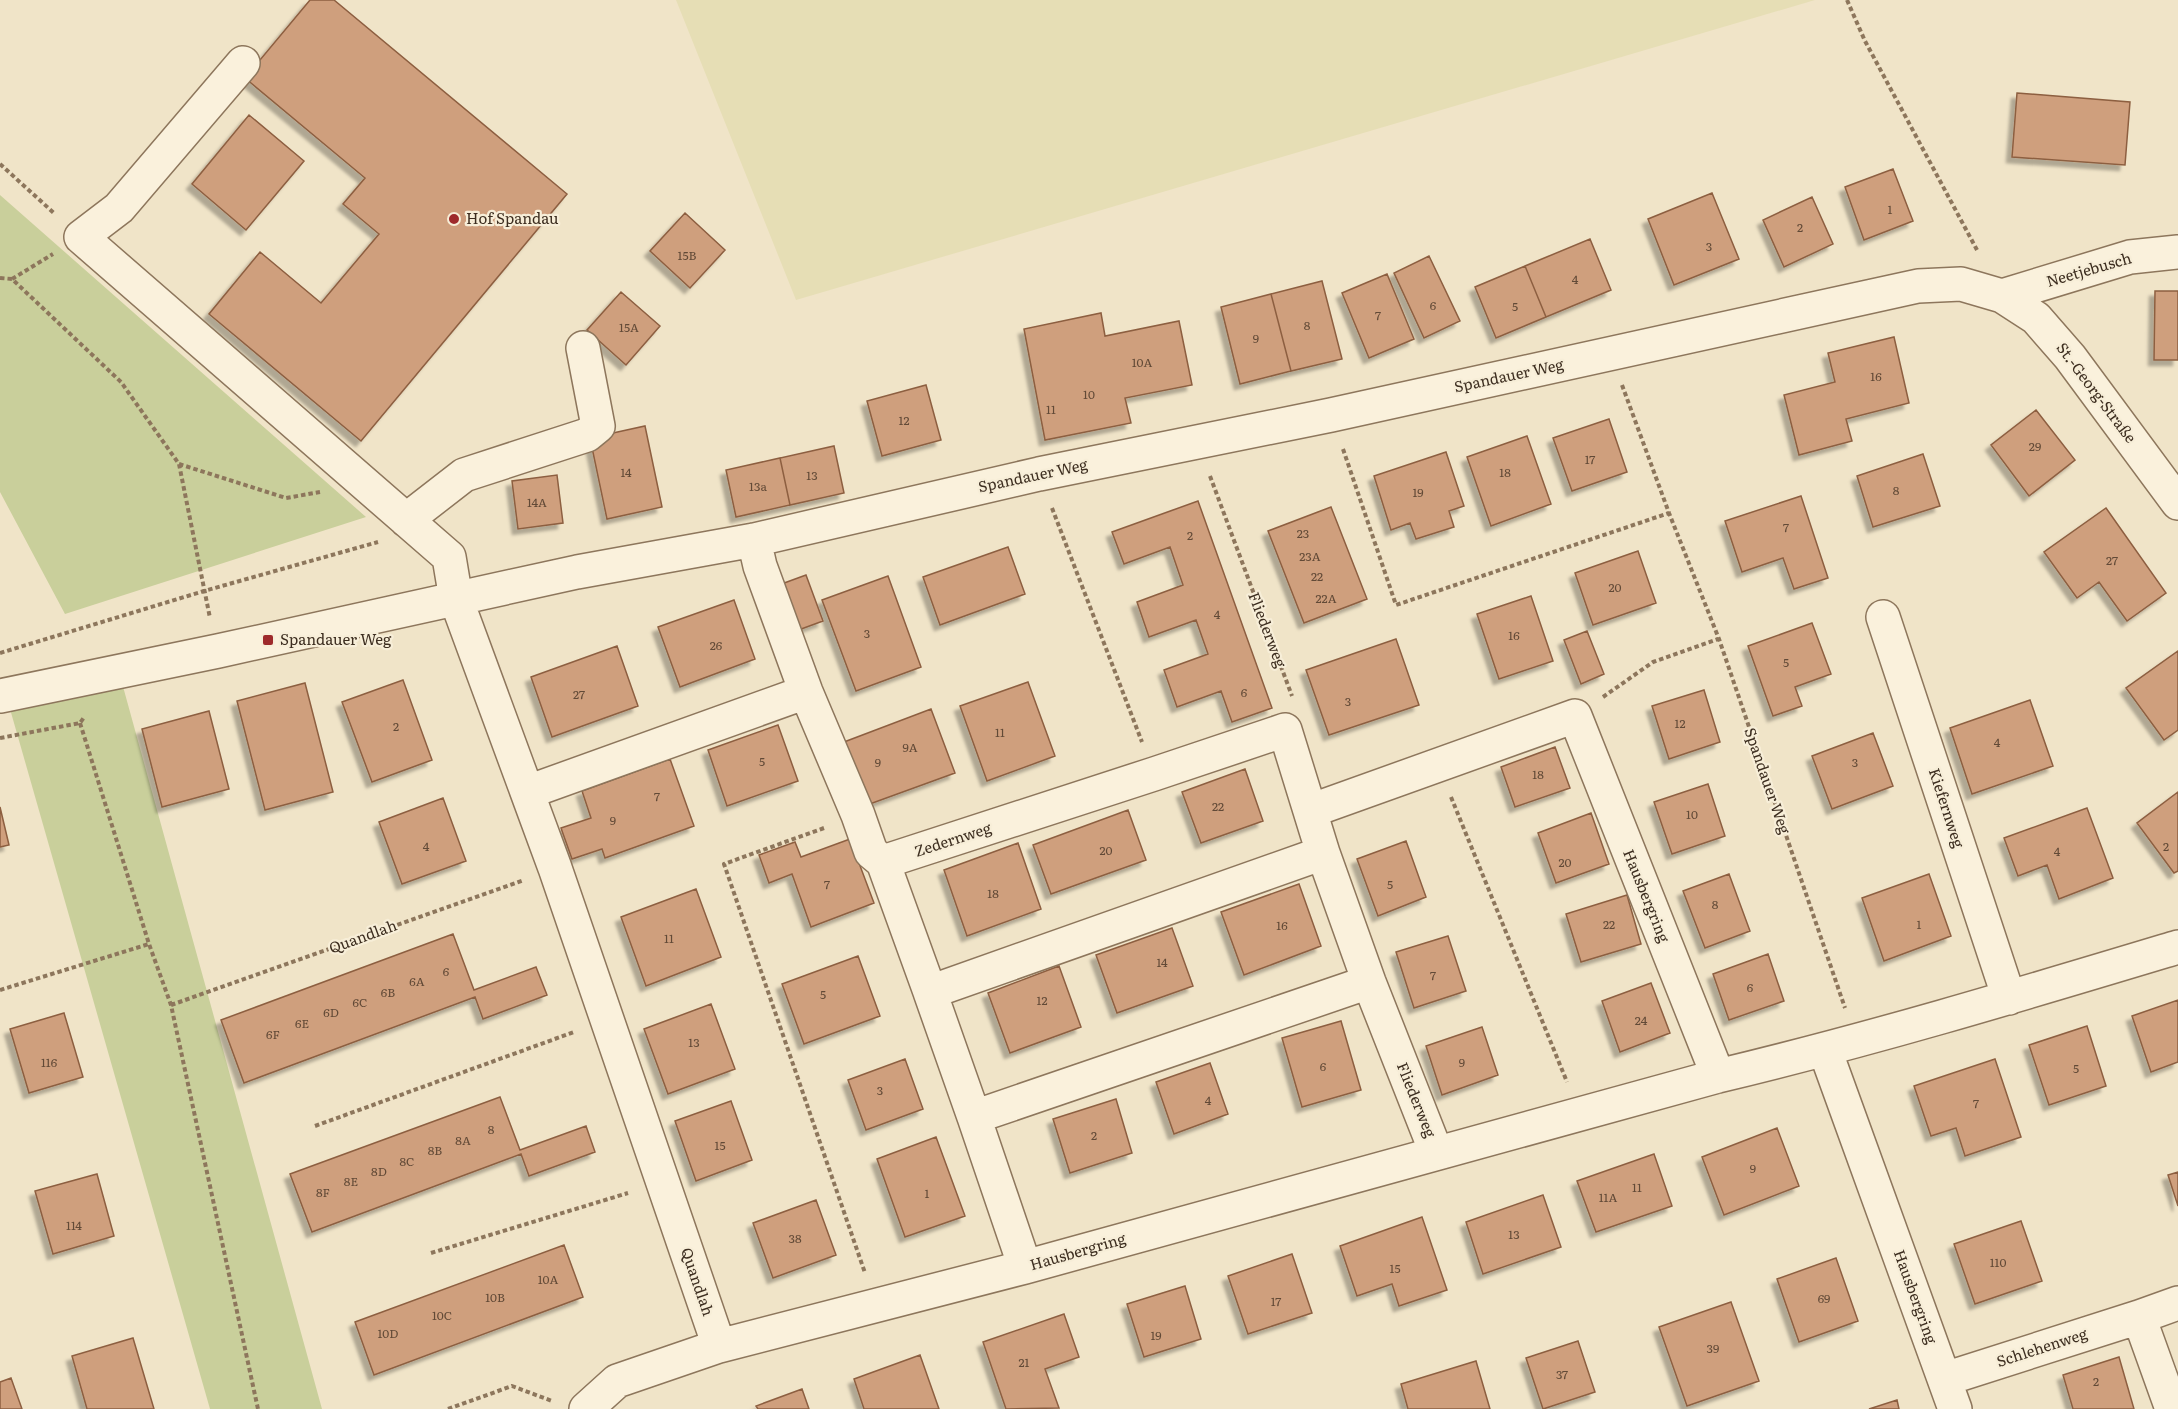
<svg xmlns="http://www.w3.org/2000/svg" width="2178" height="1409" font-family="Literata,serif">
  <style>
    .farmland { fill: #e6deb5 }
    .green { fill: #c9cf9b }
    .building { fill: #cf9f7d; stroke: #8d5f41; stroke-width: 1.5; filter: url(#shadow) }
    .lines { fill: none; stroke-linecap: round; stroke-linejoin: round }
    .minor-casing { stroke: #8d765c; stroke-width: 36 }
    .path { stroke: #8d765c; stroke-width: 4; stroke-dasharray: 4.5 3; stroke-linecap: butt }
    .minor { stroke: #faf1dc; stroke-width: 33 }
    .poi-dot { fill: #9e2a2b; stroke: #f7eed8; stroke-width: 2 }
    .labels { text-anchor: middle; stroke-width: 4.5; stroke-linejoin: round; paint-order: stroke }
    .number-label { font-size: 12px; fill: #624a37 }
    .poi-label { font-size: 15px; fill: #3d2e20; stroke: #f7eed8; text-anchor: start }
    .street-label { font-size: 15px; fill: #3d2e20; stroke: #f7eed8 }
  </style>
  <defs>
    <filter id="shadow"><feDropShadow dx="-5.5" dy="5.5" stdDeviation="1.5" flood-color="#0004"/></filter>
  </defs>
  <rect width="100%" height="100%" fill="#f0e4c8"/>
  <path class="farmland" d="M 676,0 L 1815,0 L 796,300 Z"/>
  <path class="green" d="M 0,195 L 366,517 L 65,614 L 0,492 Z
    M 119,672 L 322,1409 L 210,1409 L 6,695 Z"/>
  <path class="building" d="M 310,0 L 334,0 L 567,194 L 361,441 L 209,314 L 260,252 L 321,303 L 379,234 L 343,204 L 365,178 L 245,78 Z
    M 2017,93 L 2130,102 L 2125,165 L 2012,157 Z
    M 249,115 L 304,161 L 246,230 L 192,184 Z
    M 1893,169 L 1913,221 L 1864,240 L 1845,187 Z
    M 1712,193 L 1739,259 L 1674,285 L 1648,219 Z
    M 1812,197 L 1833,244 L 1784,267 L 1763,220 Z
    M 685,213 L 725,250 L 690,288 L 650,251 Z
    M 1590,239 L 1611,290 L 1546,317 L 1525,266 Z
    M 1429,256 L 1460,321 L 1424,338 L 1394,273 Z
    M 1525,266 L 1546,317 L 1496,338 L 1475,287 Z
    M 1387,274 L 1414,339 L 1369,358 L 1342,293 Z
    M 1322,281 L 1342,359 L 1291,371 L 1271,294 Z
    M 2155,291 L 2178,291 L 2178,360 L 2154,360 Z
    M 621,292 L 660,326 L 626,365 L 587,330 Z
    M 1271,294 L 1291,371 L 1240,384 L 1221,307 Z
    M 1101,313 L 1105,336 L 1179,321 L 1192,385 L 1125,398 L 1131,423 L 1045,440 L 1024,329 Z
    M 1894,337 L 1909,403 L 1846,419 L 1852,441 L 1799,455 L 1784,395 L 1835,382 L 1828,353 Z
    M 926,385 L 941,440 L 882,456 L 867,401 Z
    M 2036,410 L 2075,460 L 2029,496 L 1991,445 Z
    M 1609,419 L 1627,472 L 1572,491 L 1553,438 Z
    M 645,426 L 662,507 L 607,519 L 590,438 Z
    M 1527,436 L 1551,504 L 1491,526 L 1467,457 Z
    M 834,446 L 844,493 L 790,505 L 780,458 Z
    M 1446,452 L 1464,506 L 1449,511 L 1454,527 L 1416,539 L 1410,523 L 1391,530 L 1374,476 Z
    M 1923,454 L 1940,506 L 1873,527 L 1857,476 Z
    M 780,458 L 790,505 L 736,517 L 726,470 Z
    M 557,475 L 563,523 L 518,529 L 512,481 Z
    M 1801,496 L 1828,578 L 1794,589 L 1783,558 L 1742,572 L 1725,521 Z
    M 1198,501 L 1272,708 L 1232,722 L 1221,691 L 1177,707 L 1164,670 L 1208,654 L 1196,620 L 1149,637 L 1137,602 L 1183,585 L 1170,547 L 1124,564 L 1112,532 Z
    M 1331,507 L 1367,599 L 1304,623 L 1268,531 Z
    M 2106,508 L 2166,593 L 2127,621 L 2099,582 L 2077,598 L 2044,552 Z
    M 1008,547 L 1025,594 L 940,625 L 923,577 Z
    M 1638,551 L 1656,603 L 1593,625 L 1575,573 Z
    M 806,575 L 823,621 L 793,632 L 776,586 Z
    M 888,576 L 921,667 L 856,691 L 822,600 Z
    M 1531,596 L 1553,661 L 1499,679 L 1477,614 Z
    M 734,600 L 755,659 L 680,687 L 658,627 Z
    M 1812,623 L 1831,674 L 1795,687 L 1802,706 L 1773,716 L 1748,646 Z
    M 1587,631 L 1604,674 L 1581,684 L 1564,640 Z
    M 1396,639 L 1419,705 L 1329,735 L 1306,670 Z
    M 617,646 L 638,706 L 552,737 L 531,677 Z
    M 2178,651 L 2178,730 L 2164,740 L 2126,688 Z
    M 403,680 L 432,760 L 372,782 L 342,702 Z
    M 1028,682 L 1055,756 L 987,781 L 960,706 Z
    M 305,683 L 333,792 L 265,810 L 237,701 Z
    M 1704,690 L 1720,742 L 1669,759 L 1652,706 Z
    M 2030,700 L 2053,766 L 1972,794 L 1950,728 Z
    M 931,709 L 955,773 L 867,805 L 844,742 Z
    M 209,711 L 229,789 L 162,807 L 142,729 Z
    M 778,725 L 798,781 L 727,806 L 708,750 Z
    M 1873,733 L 1893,786 L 1832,809 L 1812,756 Z
    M 1555,747 L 1570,788 L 1515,807 L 1501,767 Z
    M 670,759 L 694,826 L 605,858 L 602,849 L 572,859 L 561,828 L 591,818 L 582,791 Z
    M 1245,769 L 1263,821 L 1201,843 L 1182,792 Z
    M 1708,784 L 1725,836 L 1672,854 L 1654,802 Z
    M 2178,792 L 2178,871 L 2174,873 L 2137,823 Z
    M 443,798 L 466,861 L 402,884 L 379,822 Z
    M 0,807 L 9,845 L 0,847 Z
    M 2087,808 L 2113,878 L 2059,899 L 2047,865 L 2018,876 L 2004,838 Z
    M 1128,810 L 1146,860 L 1051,894 L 1033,845 Z
    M 1591,813 L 1609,864 L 1556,883 L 1538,833 Z
    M 850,839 L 874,903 L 811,927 L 792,874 L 769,883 L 759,855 L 795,842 L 801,857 Z
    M 1406,841 L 1426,897 L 1378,916 L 1357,859 Z
    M 1018,843 L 1041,909 L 967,936 L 944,870 Z
    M 1729,874 L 1750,931 L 1705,948 L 1683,891 Z
    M 1929,874 L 1951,936 L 1884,961 L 1862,898 Z
    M 1299,884 L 1321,946 L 1244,975 L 1221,912 Z
    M 696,889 L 721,957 L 646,986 L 621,917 Z
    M 1627,895 L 1641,944 L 1581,962 L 1566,914 Z
    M 1172,928 L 1193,986 L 1117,1013 L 1096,955 Z
    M 453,934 L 474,990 L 536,967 L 547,995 L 483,1019 L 475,997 L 244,1083 L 221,1020 Z
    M 1448,936 L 1466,991 L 1414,1008 L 1396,952 Z
    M 1768,954 L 1784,1001 L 1729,1020 L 1713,974 Z
    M 858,956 L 880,1016 L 804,1044 L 782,984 Z
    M 1059,966 L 1081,1027 L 1010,1053 L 988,993 Z
    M 1651,983 L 1670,1033 L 1620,1052 L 1602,1001 Z
    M 2178,1000 L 2178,1062 L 2151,1072 L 2132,1016 Z
    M 711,1004 L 735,1069 L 668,1094 L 644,1029 Z
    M 64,1013 L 83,1077 L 29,1093 L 10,1029 Z
    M 1341,1021 L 1361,1090 L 1302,1107 L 1282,1038 Z
    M 2087,1026 L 2106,1086 L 2049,1105 L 2029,1045 Z
    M 1482,1027 L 1498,1075 L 1442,1095 L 1426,1046 Z
    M 905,1059 L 923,1109 L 866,1130 L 848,1080 Z
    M 1995,1059 L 2021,1137 L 1965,1156 L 1956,1128 L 1931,1136 L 1914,1086 Z
    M 1210,1063 L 1228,1114 L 1174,1134 L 1156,1082 Z
    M 500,1097 L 520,1150 L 586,1126 L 595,1152 L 529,1176 L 521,1154 L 312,1232 L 290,1174 Z
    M 1116,1099 L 1132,1153 L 1070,1173 L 1053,1119 Z
    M 731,1101 L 752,1160 L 696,1181 L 675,1121 Z
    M 1777,1128 L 1799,1186 L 1724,1215 L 1702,1157 Z
    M 936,1137 L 965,1216 L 905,1237 L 877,1159 Z
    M 1654,1154 L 1672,1206 L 1596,1232 L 1577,1181 Z
    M 2178,1172 L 2178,1206 L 2168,1175 Z
    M 97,1174 L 114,1236 L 53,1254 L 35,1191 Z
    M 1543,1195 L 1561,1247 L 1483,1274 L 1466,1222 Z
    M 816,1200 L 836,1255 L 773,1278 L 753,1223 Z
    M 1422,1217 L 1447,1290 L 1399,1306 L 1392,1284 L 1357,1296 L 1340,1246 Z
    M 2021,1221 L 2042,1281 L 1975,1304 L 1954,1244 Z
    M 564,1245 L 583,1297 L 374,1375 L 355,1322 Z
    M 1292,1254 L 1312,1313 L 1248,1334 L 1228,1276 Z
    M 1836,1258 L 1858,1321 L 1799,1342 L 1777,1279 Z
    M 1185,1286 L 1201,1339 L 1144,1357 L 1127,1304 Z
    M 1731,1302 L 1759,1381 L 1687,1406 L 1659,1327 Z
    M 1064,1314 L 1079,1357 L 1045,1369 L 1059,1408 L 1006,1409 L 983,1342 Z
    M 133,1338 L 154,1409 L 87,1409 L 72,1356 Z
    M 1578,1341 L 1595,1392 L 1543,1409 L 1526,1358 Z
    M 920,1355 L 939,1409 L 864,1409 L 854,1379 Z
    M 2119,1357 L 2134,1409 L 2073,1409 L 2063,1375 Z
    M 1476,1361 L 1490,1409 L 1408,1409 L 1401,1384 Z
    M 11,1378 L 22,1409 L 0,1409 L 0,1382 Z
    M 802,1389 L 809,1409 L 758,1409 L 756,1406 Z
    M 1897,1400 L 1899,1409 L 1869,1409 Z"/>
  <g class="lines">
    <defs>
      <path id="minor" d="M 243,63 L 119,208 L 81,237 L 449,557 L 456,599 L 555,868 L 719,1346
        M 2002,296 L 2130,257 L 2178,252
        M 406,520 L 464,475 L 587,435 L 598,426 L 583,348
        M 754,540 L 760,566 L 806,692 L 858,815 L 871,852 L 883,862
        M 1883,617 L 2009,998
        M 0,696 L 218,651 L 577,572 L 754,540 L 1039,474 L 1331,415 L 1918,286 L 1961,284 L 2002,296 L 2036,318 L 2070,357 L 2178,503
        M 528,792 L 806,692
        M 1310,811 L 1575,716 L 1718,1076
        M 930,992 L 883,862 L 1154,774 L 1285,730 L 1323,853 L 1369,982 L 1436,1152
        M 1825,1050 L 1955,1409
        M 974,1117 L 930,992 L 1323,853
        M 1025,1267 L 974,1117 L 1369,982
        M 2139,1317 L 2178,1303
        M 1945,1379 L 2139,1317 L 2172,1409
        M 586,1409 L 617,1381 L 719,1346 L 1025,1267 L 1718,1076 C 1873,1039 2025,993 2178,947"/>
    </defs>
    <use href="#minor" class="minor-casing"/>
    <path class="path" d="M 1847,0 L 1865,41 L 1977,250
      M 0,164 L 55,214
      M 0,278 L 12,279 L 121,382 L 179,464 L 210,618
      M 12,279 L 53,254
      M 1622,385 L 1669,513 L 1719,639 L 1845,1008
      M 1343,449 L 1396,605 L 1669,513
      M 179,464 L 286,498 L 320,492
      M 1210,476 L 1292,696
      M 1052,508 L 1142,742
      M 0,653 L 204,591 L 378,542
      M 1603,697 L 1653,662 L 1718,639
      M 80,723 L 149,944 L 171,1005 L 258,1409
      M 0,738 L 80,723 L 85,716
      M 1451,797 L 1567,1082
      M 824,828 L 724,864 L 865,1273
      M 0,990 L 149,944
      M 171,1005 L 524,880
      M 315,1126 L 574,1032
      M 431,1253 L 628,1193
      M 448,1409 L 512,1386 L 552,1401"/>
    <use href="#minor" class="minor"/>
  </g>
  <g class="poi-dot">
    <circle cx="454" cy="219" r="6"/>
    <rect x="262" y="634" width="12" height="12" rx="3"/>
  </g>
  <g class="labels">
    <g class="number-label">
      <text x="1890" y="214">1</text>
      <text x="1800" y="232">2</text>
      <text x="1709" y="251">3</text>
      <text x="687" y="260">15B</text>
      <text x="1575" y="284">4</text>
      <text x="1433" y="310">6</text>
      <text x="1515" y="311">5</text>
      <text x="1378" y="320">7</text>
      <text x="1307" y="330">8</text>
      <text x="629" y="332">15A</text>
      <text x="1256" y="343">9</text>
      <text x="1142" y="367">10A</text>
      <text x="1876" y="381">16</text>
      <text x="1089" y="399">10</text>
      <text x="1051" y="414">11</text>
      <text x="904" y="425">12</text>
      <text x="2035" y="451">29</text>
      <text x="1590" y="464">17</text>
      <text x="626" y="477">14</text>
      <text x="1505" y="477">18</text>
      <text x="812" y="480">13</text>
      <text x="758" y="491">13a</text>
      <text x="1896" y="495">8</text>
      <text x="1418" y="497">19</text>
      <text x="537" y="507">14A</text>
      <text x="1786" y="532">7</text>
      <text x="1303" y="538">23</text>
      <text x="1190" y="540">2</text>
      <text x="1310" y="561">23A</text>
      <text x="2112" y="565">27</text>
      <text x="1317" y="581">22</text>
      <text x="1615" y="592">20</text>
      <text x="1326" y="603">22A</text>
      <text x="1217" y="619">4</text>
      <text x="867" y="638">3</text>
      <text x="1514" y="640">16</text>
      <text x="716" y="650">26</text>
      <text x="1786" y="667">5</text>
      <text x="1244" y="697">6</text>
      <text x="579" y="699">27</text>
      <text x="1348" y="706">3</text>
      <text x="1680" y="728">12</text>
      <text x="396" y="731">2</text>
      <text x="1000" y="737">11</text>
      <text x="1997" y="747">4</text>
      <text x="910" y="752">9A</text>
      <text x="762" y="766">5</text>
      <text x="878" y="767">9</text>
      <text x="1855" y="767">3</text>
      <text x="1538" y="779">18</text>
      <text x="657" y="801">7</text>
      <text x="1218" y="811">22</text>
      <text x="1692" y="819">10</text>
      <text x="613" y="825">9</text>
      <text x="426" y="851">4</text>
      <text x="2166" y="851">2</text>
      <text x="1106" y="855">20</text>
      <text x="2057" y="856">4</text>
      <text x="1565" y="867">20</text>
      <text x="827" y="889">7</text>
      <text x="1390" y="889">5</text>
      <text x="993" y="898">18</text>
      <text x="1715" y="909">8</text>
      <text x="1609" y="929">22</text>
      <text x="1919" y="929">1</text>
      <text x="1282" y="930">16</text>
      <text x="669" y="943">11</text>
      <text x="1162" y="967">14</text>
      <text x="446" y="976">6</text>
      <text x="1433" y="980">7</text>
      <text x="417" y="986">6A</text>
      <text x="1750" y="992">6</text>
      <text x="388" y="997">6B</text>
      <text x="823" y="999">5</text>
      <text x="1042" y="1005">12</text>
      <text x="360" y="1007">6C</text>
      <text x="331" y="1017">6D</text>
      <text x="1641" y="1025">24</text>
      <text x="302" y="1028">6E</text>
      <text x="273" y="1039">6F</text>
      <text x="694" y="1047">13</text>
      <text x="49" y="1067">116</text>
      <text x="1462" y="1067">9</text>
      <text x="1323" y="1071">6</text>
      <text x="2076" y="1073">5</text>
      <text x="880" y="1095">3</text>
      <text x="1208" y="1105">4</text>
      <text x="1976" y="1108">7</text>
      <text x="491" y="1134">8</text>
      <text x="1094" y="1140">2</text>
      <text x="463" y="1145">8A</text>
      <text x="720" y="1150">15</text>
      <text x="435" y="1155">8B</text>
      <text x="407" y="1166">8C</text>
      <text x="1753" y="1173">9</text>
      <text x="379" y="1176">8D</text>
      <text x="351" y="1186">8E</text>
      <text x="1637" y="1192">11</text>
      <text x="323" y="1197">8F</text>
      <text x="927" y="1198">1</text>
      <text x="1608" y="1202">11A</text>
      <text x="74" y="1230">114</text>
      <text x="1514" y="1239">13</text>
      <text x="795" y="1243">38</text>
      <text x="1998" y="1267">110</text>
      <text x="1395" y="1273">15</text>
      <text x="548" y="1284">10A</text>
      <text x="495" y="1302">10B</text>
      <text x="1824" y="1303">69</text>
      <text x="1276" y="1306">17</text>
      <text x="442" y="1320">10C</text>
      <text x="388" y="1338">10D</text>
      <text x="1156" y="1340">19</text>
      <text x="1713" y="1353">39</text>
      <text x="1024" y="1367">21</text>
      <text x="1562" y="1379">37</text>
      <text x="2096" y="1386">2</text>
    </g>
    <g class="poi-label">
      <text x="466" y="224">Hof Spandau</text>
      <text x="280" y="645">Spandauer Weg</text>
    </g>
    <g class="street-label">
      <text transform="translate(2089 270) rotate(-16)" y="5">Neetjebusch</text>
      <text transform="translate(1509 376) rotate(-12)" y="5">Spandauer Weg</text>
      <text transform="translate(2096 393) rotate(53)" y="5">St.-Georg-Straße</text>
      <text transform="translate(1033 476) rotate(-12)" y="5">Spandauer Weg</text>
      <text transform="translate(1267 630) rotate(69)" y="5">Fliederweg</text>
      <text transform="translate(1767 781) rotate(71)" y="5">Spandauer Weg</text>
      <text transform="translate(1946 808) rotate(72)" y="5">Kiefernweg</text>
      <text transform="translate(953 840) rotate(-18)" y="5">Zedernweg</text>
      <text transform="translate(1646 896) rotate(68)" y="5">Hausbergring</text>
      <text transform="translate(363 937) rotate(-20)" y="5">Quandlah</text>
      <text transform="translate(1416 1100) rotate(68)" y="5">Fliederweg</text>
      <text transform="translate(1078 1252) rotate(-16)" y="5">Hausbergring</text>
      <text transform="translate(697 1282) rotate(71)" y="5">Quandlah</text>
      <text transform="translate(1915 1297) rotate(70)" y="5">Hausbergring</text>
      <text transform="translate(2042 1348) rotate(-18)" y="5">Schlehenweg</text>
    </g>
  </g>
</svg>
